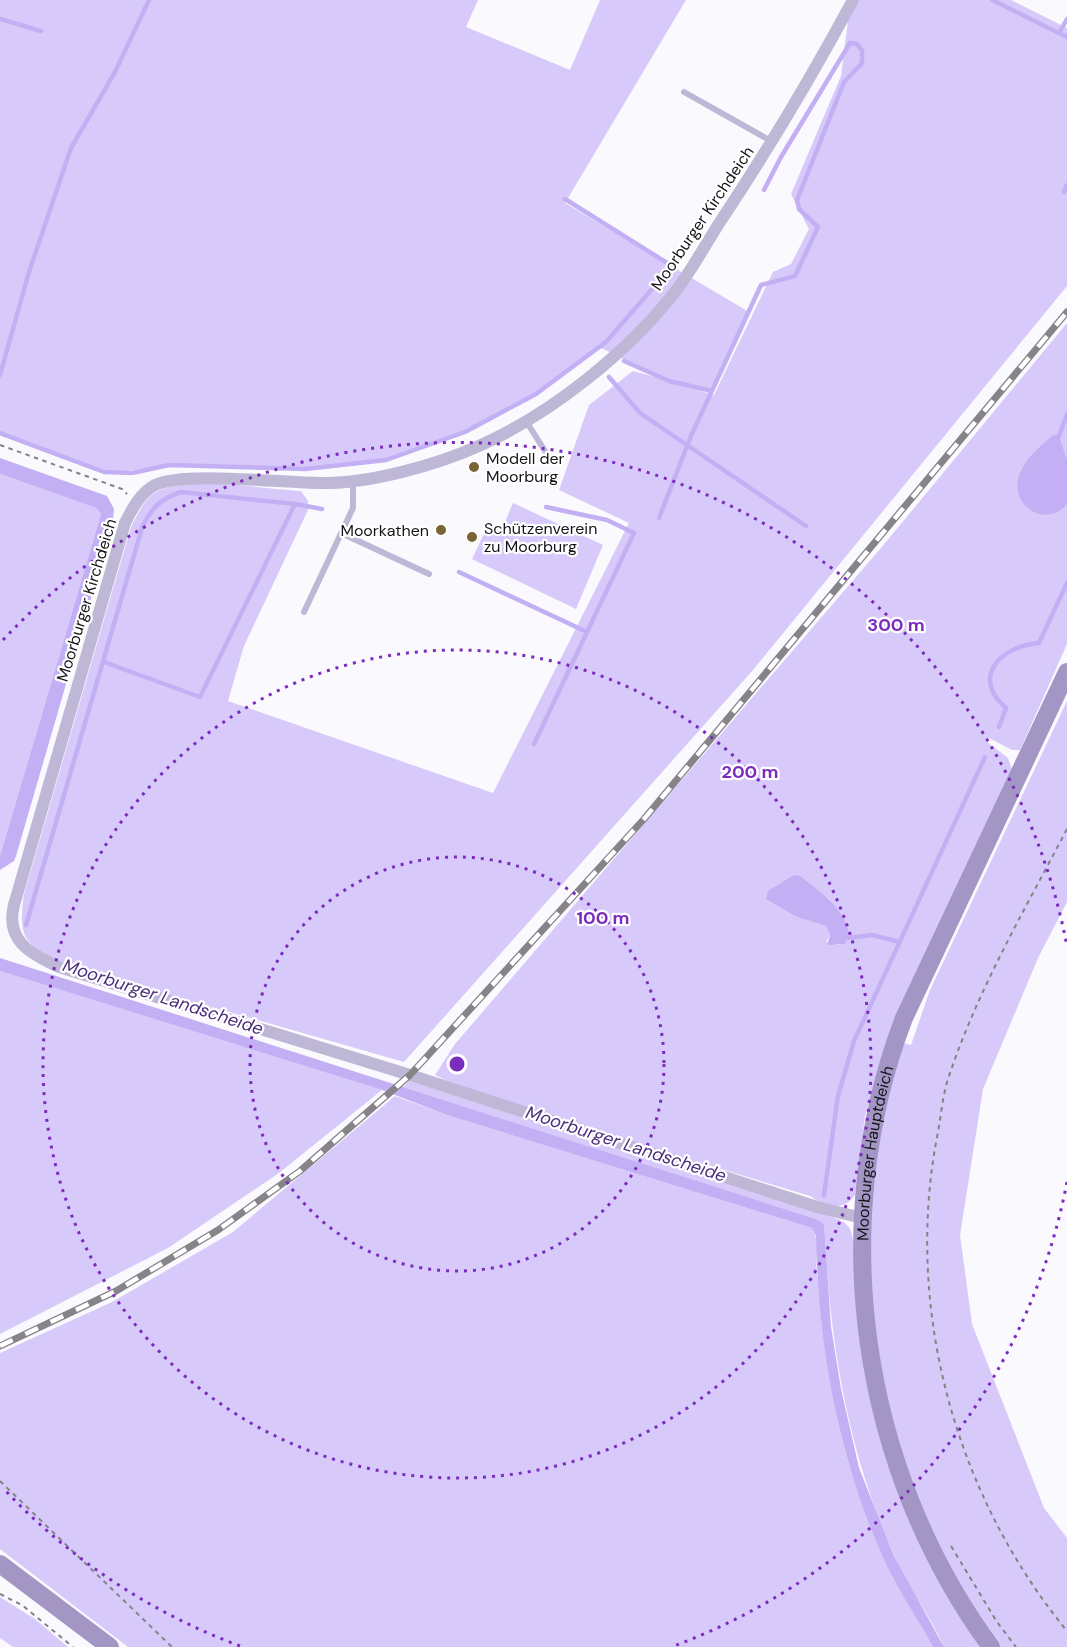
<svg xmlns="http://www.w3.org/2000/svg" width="1067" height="1647" font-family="'DM Sans',sans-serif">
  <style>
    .green { fill: #d7cafa; fill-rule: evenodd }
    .water { fill: #c3aff4 }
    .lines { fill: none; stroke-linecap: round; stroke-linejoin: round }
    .stream { stroke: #c3aff4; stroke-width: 4.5 }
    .path { stroke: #838286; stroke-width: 2; stroke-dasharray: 4.5 4.5; stroke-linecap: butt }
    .service { stroke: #bfb7d6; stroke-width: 6 }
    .minor { stroke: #bfb7d6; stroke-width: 12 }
    .secondary { stroke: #a396c4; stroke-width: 18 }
    .rail-casing { stroke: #868489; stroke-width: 7 }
    .rail { stroke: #fff; stroke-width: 4.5; stroke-dasharray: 14; stroke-linecap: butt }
    .ring { fill: none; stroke: #7b2cbf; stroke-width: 3; stroke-dasharray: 3 6 }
    .poi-dot { fill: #796534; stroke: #fff; stroke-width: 2 }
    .labels { text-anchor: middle; stroke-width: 4.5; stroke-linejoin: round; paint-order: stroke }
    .street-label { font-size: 16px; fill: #151318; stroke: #fff }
    .poi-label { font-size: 16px; fill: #151318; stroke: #fff; text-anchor: start }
    .water-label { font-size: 18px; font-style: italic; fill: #4c2e7d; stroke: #fff }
    .centre { fill: #7b2cbf; stroke: #fff; stroke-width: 3 }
    .ring-label { font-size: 18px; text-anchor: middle; font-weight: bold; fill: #7b2cbf; stroke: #fff; stroke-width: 4.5; stroke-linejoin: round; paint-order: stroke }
  </style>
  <rect width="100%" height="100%" fill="#faf9fd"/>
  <path class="green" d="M 0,0 L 478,0 L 466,27 L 570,70 L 600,0 L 686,0 L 565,203 L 749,312 L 713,390 L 672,382 L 714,395 L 773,272 L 791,264 L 809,229 L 791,194 L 841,76 L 848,20 L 858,0 L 1011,0 L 1067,28 L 1067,286 L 753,670 L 404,1062 L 65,965 C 26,944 17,941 24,894 L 131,527 C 138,514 144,498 158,491 C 188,476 266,489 301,491 L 308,501 L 308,510 L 244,646 L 228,701 L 493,793 L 629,523 L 559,490 L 589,405 L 633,371 L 667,380 L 599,347 L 536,394 L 465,432 L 386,460 L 305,469 L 169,465 L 120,472 L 104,472 L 0,433 Z
    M 1067,323 L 1067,644 L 1020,750 L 1012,750 L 989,738 L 986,741 L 1008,758 L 1012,769 L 892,1026 L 865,1116 L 855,1195 C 844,1212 824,1207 810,1196 L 474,1094 L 435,1075 L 455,1044 L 886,542 ZM 794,875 L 830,900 L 840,945 L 826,942 L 830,935 L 826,926 L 807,920 L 778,904 L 786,881 Z
    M 0,474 L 96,508 L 101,514 L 0,856 Z
    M 513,503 L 603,545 L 576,609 L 472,559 L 489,523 L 502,529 Z
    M 1067,701 L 1067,902 L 1038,958 L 983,1089 L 960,1235 L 972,1324 L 1044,1508 L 1067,1538 L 1067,1647 L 1000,1647 C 898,1518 859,1342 871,1180 C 875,1134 888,1087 903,1043 L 911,1045 L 930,990 Z
    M 0,971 L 382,1090 L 279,1173 L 168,1248 L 0,1334 Z
    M 409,1081 L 814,1211 C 825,1215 844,1218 850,1229 C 857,1243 855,1293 857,1311 C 859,1334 863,1357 867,1379 C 885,1479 928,1561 980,1647 L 944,1647 C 930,1615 908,1588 894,1555 C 846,1447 830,1341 824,1224 L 816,1219 L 403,1087 Z
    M 395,1096 L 447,1115 L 812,1228 C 820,1241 815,1258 817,1273 C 821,1322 829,1373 838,1421 C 855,1502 892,1577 933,1647 L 128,1647 L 0,1549 L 0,1353 L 112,1302 L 233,1232 Z
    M 0,1597 L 35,1619 L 68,1647 L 13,1647 L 0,1638 Z"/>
  <path class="water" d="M 1053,435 L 1059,436 L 1067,460 L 1067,504 C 1045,530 1007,504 1020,473 C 1026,457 1041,446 1053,435 Z
    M 0,458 L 107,496 L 114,509 L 112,526 L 16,856 L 14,861 L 0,870 L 0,856 L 101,514 L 96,508 L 0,474 Z
    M 794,875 L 800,876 C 820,892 845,908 849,934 L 845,944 L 827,945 L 830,935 L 826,926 L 797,917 L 766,899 L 768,891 Z
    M 0,958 L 816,1219 L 824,1224 L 831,1327 L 841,1389 L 859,1468 L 894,1556 L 944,1647 L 933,1647 C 919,1622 903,1597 890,1572 C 840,1468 818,1350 816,1236 L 812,1228 L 447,1115 L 382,1090 L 0,971 Z"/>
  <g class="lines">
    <path class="stream" d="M 992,0 L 1067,37
      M 0,19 L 41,31
      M 1059,33 L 1067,19
      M 1064,192 L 1067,185
      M 624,361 L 669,381 L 712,391
      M 0,375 L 29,272 L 71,148 L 115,72 L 149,0
      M 609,377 L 640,413 L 806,526
      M 0,433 L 104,472 L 132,473 L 169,465 L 305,469 L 386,460 L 465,432 L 536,394 L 606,342 L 672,266 L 565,199
      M 1059,436 L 1067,414
      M 295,504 L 322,509
      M 659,518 L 691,436 L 761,285 L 795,276 L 818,227 L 799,209 L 797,200 L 844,82 L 862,63 L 862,50 L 857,44 L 850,43 L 781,157 L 764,190
      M 459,572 L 587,632
      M 999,727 L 1006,708 C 970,677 1001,646 1039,643 L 1067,583
      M 534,744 L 634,533 L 607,520 L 546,507
      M 26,925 L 142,528 C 151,508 160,499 181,492 L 295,504 L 200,697 L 104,662
      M 848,938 L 872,935 L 900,942
      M 824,1195 L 838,1096 L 854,1041 L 985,757"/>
    <path class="path" d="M 0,445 L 122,489 L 127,494
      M 1067,829 C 1024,911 977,991 948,1079 C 942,1098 941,1118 937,1137 C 904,1310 956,1496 1067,1631
      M 0,1481 L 172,1647
      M 951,1546 L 997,1622 L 1016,1647
      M 0,1594 L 22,1605 L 73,1647"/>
    <path class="service" d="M 684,92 L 771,141
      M 526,421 L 545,451
      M 341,533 L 429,574
      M 304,612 L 353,508 L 353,480"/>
    <path class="minor" d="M 853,0 C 812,76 768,150 720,222 C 705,245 692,270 675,292 C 627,353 552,413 481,445 C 437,465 369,484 320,483 C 284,483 183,471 155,485 C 140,493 132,509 125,523 L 14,905 C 5,940 30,954 59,967 L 410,1075 L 817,1207 L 862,1218"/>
    <g class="secondary">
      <path d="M 0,1564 L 110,1647"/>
      <path id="s1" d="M 991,1647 C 860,1469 825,1224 904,1018 L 1067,672"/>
    </g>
    <defs>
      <path id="rail" d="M 0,1346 L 116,1291 L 218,1230 L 300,1171 L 410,1075 L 644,819 L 1067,312"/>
    </defs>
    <use href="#rail" class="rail-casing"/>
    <use href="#rail" class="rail"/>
  </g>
  <g class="ring">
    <circle cx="457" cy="1064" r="207"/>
    <circle cx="457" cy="1064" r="414"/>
    <path d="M1067 1182A621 621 0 0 1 674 1646M240 1646A621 621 0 0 1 3 1488M3 640A621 621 0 0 1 1067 946"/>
  </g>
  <g class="poi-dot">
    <circle cx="474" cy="467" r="6"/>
    <circle cx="441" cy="530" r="6"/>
    <circle cx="472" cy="537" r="6"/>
  </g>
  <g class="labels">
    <g class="street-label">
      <text transform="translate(702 218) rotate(-56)" y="6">Moorburger Kirchdeich</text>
      <text transform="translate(86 600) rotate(-73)" y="6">Moorburger Kirchdeich</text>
      <text dy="6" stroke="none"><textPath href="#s1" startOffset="522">Moorburger Hauptdeich</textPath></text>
    </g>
    <g class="poi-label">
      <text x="486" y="464">Modell der<tspan x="486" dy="18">Moorburg</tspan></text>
      <text x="484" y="534">Schützenverein<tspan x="484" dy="18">zu Moorburg</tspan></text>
      <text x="429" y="536" text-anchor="end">Moorkathen</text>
    </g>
    <g class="water-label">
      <text transform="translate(163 997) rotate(18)" y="6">Moorburger Landscheide</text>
      <text transform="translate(626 1144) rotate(18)" y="6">Moorburger Landscheide</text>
    </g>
  </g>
  <circle cx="457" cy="1064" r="9" class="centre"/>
  <g class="ring-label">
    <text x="896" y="631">300 m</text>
    <text x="750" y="778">200 m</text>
    <text x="603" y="924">100 m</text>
  </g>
</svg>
